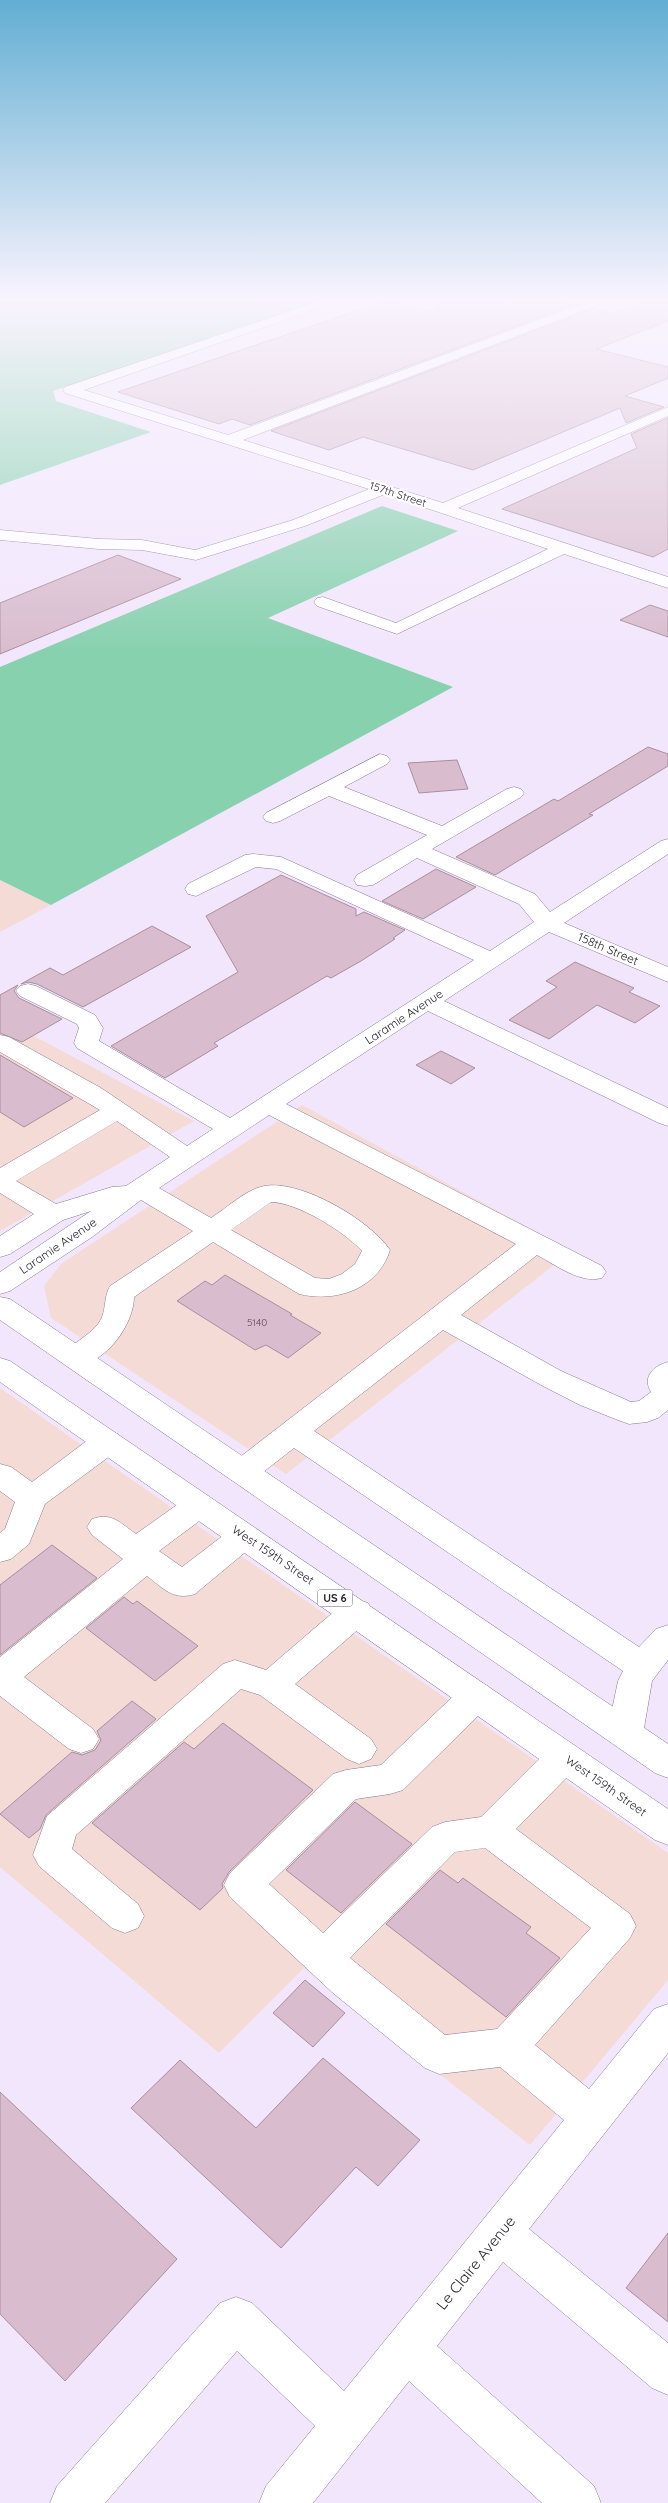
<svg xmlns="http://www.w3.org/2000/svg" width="668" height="2503" font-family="Quicksand,sans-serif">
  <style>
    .commercial { fill: #f5dbd5 }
    .green { fill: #88d1af }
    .building { fill: #d9bdce; stroke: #a88e9f }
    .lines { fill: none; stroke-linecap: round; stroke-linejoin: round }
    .minor-casing { stroke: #867890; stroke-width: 1 }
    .major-casing { stroke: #867890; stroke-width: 1 }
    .minor { fill: #fff; fill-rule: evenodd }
    .major { fill: #fff; fill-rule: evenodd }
    .labels { text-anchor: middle; stroke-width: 4.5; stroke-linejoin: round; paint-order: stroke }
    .number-label { font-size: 10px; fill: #544a55 }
    .far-street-label { font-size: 11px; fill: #28232d; stroke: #fff }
    .shield { fill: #fff; stroke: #68656c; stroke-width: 1 }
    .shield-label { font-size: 11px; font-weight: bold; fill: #28232d }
    .street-label { font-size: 12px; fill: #28232d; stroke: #fff }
    .near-street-label { font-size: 15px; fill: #28232d; stroke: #fff }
  </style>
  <rect width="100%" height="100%" fill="#f2e6fc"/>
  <path class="commercial" d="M 0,880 L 51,905 L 0,932 Z
    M 0,1018 L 194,1121 L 0,1231 Z
    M 302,1105 L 572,1251 L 286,1474 L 51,1318 L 44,1286 L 61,1264 Z
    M 0,1388 L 668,1853 L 668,1980 L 530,2145 L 304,1968 L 219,2053 L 0,1867 Z"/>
  <path class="green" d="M 0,300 L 323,300 L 53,391 L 56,401 L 151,432 L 0,485 Z
    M 382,506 L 458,531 L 268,618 L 453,687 L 51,905 L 0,880 L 0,667 Z"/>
  <path class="building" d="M 388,300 L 436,312 L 438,300 L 554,300 L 573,305 L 250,425 L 232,419 L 219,424 L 118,392 Z
    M 649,300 L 668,300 L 668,321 L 596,349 L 668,367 L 668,378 L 625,396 L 664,407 L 626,423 L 620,408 L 473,470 L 363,437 L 329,450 L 271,431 L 592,309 L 612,314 Z
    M 668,418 L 668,549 L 653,557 L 502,509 L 637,448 L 631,434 Z
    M 118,555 L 181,579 L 0,654 L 0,603 Z
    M 650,605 L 668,611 L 668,637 L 620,620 Z
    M 648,747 L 668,754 L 668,766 L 589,814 L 593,815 L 500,872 L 495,875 L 456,857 L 554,799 L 558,801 Z
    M 457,760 L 468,789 L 419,793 L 408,763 Z
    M 436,869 L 476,887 L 423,919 L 382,901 Z
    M 281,875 L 356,909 L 356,916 L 364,912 L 405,930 L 393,938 L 395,939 L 361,961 L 331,978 L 327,976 L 214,1043 L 218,1046 L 165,1078 L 111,1046 L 238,972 L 206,916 Z
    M 152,926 L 191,947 L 83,1007 L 37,984 L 28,982 L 21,984 L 50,968 L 63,975 Z
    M 575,962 L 634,988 L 629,992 L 660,1006 L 635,1023 L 597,1005 L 549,1039 L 509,1020 L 557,987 L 546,981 Z
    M 18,985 L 14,991 L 19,998 L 62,1019 L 22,1042 L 0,1033 L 0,995 Z
    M 441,1051 L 475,1068 L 451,1084 L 416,1065 Z
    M 0,1055 L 73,1098 L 24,1127 L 0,1112 Z
    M 225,1275 L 292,1314 L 290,1315 L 321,1333 L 288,1358 L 266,1345 L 255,1350 L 177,1301 L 205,1281 L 212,1285 Z
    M 52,1545 L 97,1578 L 0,1655 L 0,1585 Z
    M 124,1597 L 133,1604 L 137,1601 L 198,1646 L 155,1681 L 86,1628 Z
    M 132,1701 L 156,1719 L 46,1815 L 40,1829 L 29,1838 L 0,1814 L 72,1752 L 82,1755 L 95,1750 L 101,1740 L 97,1731 Z
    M 223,1723 L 313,1790 L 229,1872 L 222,1884 L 223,1888 L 200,1910 L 92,1823 L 184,1742 L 194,1749 Z
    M 355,1802 L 412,1844 L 341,1913 L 286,1870 Z
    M 440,1870 L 458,1883 L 463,1878 L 510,1912 L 531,1927 L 526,1933 L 560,1958 L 506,2017 L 386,1924 Z
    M 305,1980 L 345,2013 L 313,2047 L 273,2013 Z
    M 323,2058 L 420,2140 L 378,2186 L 356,2167 L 281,2248 L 131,2108 L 180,2060 L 256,2128 Z
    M 0,2092 L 177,2259 L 65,2381 L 0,2314 Z
    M 668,2233 L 668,2322 L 626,2288 Z"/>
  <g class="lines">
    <defs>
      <path id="minor" d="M 323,300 L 342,300 L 84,390 L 228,435 L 592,300 L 611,300 L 243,440 L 443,503 L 668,407 L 668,416 L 458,508 L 668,577 L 668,588 L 564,554 L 397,634 L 317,606 L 314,602 L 317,598 L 323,597 L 396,623 L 548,549 L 385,494 L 305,526 L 196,560 L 142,550 L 99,549 L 0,540 L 0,530 L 99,539 L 142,540 L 195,550 L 293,520 L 369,489 L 65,393 L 63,390 L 65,387 Z
        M 380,754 L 387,756 L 390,760 L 387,764 L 344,787 L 442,826 L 507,789 L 514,787 L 521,789 L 524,793 L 521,797 L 432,849 L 535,894 L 550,912 L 661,841 L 668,839 L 668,854 L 564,923 L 668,967 L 668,982 L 549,932 L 444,1001 L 668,1108 L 668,1126 L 659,1123 L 428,1011 L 286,1104 L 602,1266 L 606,1272 L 602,1278 C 580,1284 556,1265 537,1255 L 461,1315 L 561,1371 L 631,1402 L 639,1401 L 651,1392 C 642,1377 653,1366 668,1362 L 668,1410 L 658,1418 L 647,1422 L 629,1424 L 618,1420 L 580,1405 L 541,1385 L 443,1330 L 314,1431 L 639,1647 L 656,1629 L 668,1625 L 668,1660 L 652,1681 L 643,1734 L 637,1744 L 625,1748 L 613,1744 L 607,1734 L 618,1681 L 623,1671 L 294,1448 L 253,1480 L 242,1483 L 231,1480 L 227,1472 L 231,1464 L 516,1244 L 269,1115 L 159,1188 L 211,1218 C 227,1208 245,1190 264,1186 C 300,1179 370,1220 390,1250 C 378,1289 336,1303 299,1294 L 213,1242 L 134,1297 C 134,1327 99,1373 67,1364 L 62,1357 C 71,1343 88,1337 98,1324 C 107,1313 103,1298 110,1286 L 193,1231 L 141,1200 L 92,1237 L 10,1291 L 0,1294 L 0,1272 L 91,1211 L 63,1220 L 10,1254 L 0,1257 L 0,1236 L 34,1214 L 0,1193 L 0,1168 L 100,1110 L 0,1052 L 0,1035 L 9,1037 L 101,1088 L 187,1146 L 213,1129 L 77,1048 L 74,1043 L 79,1028 L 77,1024 L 20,996 L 16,991 L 20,986 L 28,984 L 36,986 L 95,1015 L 103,1028 L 99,1041 L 230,1118 L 474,960 L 276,869 L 256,867 L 196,896 L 188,894 L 185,889 L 188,884 L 245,855 L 253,854 L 281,857 L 490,951 L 534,922 L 519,904 L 417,858 L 373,885 L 365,886 L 357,885 L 354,880 L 357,875 L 427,835 L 329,796 L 280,821 L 273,823 L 266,821 L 263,817 L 266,813 ZM 117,1121 L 170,1157 L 126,1186 L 112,1187 L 56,1204 L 16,1181 ZM 271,1202 C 297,1202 345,1232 362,1251 L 355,1264 L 342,1274 L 329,1279 L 315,1278 L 231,1230 Z
        M 107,1431 L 118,1434 L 122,1442 L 118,1450 L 45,1504 L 29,1544 L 11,1559 L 0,1562 L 0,1533 L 5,1529 L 15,1502 L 0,1491 L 0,1464 L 11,1467 L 32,1482 L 96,1434 Z
        M 199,1493 L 210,1497 L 215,1505 L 210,1513 L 159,1551 L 182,1567 L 233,1528 L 244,1524 L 255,1528 L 260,1536 L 255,1544 L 195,1594 C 173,1601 163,1588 147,1576 L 24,1677 L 93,1729 L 99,1739 L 93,1749 L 81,1753 L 69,1749 L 0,1696 L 0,1657 L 123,1559 L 92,1535 L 87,1527 L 92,1519 C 112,1512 120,1523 136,1534 L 188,1497 Z
        M 356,1599 L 368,1603 L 373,1612 L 368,1621 L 295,1684 L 371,1739 L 377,1749 L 371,1759 L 359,1764 L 347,1759 L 260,1695 L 241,1689 L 76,1835 L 72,1849 L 138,1904 L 144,1916 L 138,1928 L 125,1933 L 112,1928 L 39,1866 L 33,1855 L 47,1816 L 223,1664 L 235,1660 L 266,1670 L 344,1603 Z
        M 476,1682 L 488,1686 L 493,1696 L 488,1706 L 403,1790 L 390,1794 L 356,1799 L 269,1884 L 323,1933 L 432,1827 L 445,1822 L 481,1817 L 551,1747 L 564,1742 L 577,1747 L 582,1757 L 577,1767 L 516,1829 L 630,1914 L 636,1926 L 630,1938 L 535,2045 L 589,2089 L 654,2009 L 668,2004 L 668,2053 L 529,2229 L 668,2343 L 668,2395 L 652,2388 L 503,2262 L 437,2346 L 594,2486 L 601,2503 L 542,2503 L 409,2381 L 313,2503 L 259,2503 L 266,2486 L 315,2426 L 237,2351 L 105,2503 L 50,2503 L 57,2486 L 220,2303 L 236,2297 L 252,2303 L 344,2391 L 564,2120 L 500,2067 L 439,2074 L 425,2068 L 333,1993 L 230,1897 L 224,1885 L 230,1873 L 333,1774 L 346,1770 L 381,1765 L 464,1686 ZM 485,1848 L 591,1928 L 497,2029 L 445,2035 L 350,1958 L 455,1852 Z"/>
      <path id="major" d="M 0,1297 L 10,1299 L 668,1744 L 668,1778 L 655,1773 L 0,1320 Z
        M 0,1358 L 10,1361 L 668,1809 L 668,1845 L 655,1840 L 0,1382 Z"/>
    </defs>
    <use href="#minor" class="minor-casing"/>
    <use href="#major" class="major-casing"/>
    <use href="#minor" class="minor"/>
    <use href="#major" class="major"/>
  </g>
  <linearGradient id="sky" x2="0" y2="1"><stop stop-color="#62aed3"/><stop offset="0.46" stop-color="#f9f4fe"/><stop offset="1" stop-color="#f9f4fe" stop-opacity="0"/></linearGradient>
  <rect width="668" height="651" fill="url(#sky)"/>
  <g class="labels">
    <g class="number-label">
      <text x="257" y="1326">5140</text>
    </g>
    <g class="far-street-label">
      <text transform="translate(398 494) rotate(18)" y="4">157th Street</text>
    </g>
    <rect class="shield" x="317.5" y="1589.5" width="35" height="17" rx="4"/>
    <g class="shield-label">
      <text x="335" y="1602">US 6</text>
    </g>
    <g class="street-label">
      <text transform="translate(608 949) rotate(23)" y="4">158th Street</text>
      <text transform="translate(404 1017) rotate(-33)" y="4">Laramie Avenue</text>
      <text transform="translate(58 1246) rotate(-34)" y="4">Laramie Avenue</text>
      <text transform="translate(273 1555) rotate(34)" y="4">West 159th Street</text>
      <text transform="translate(606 1786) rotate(35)" y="4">West 159th Street</text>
    </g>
    <g class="near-street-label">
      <text transform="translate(476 2263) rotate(-51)" y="5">Le Claire Avenue</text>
    </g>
  </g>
</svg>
